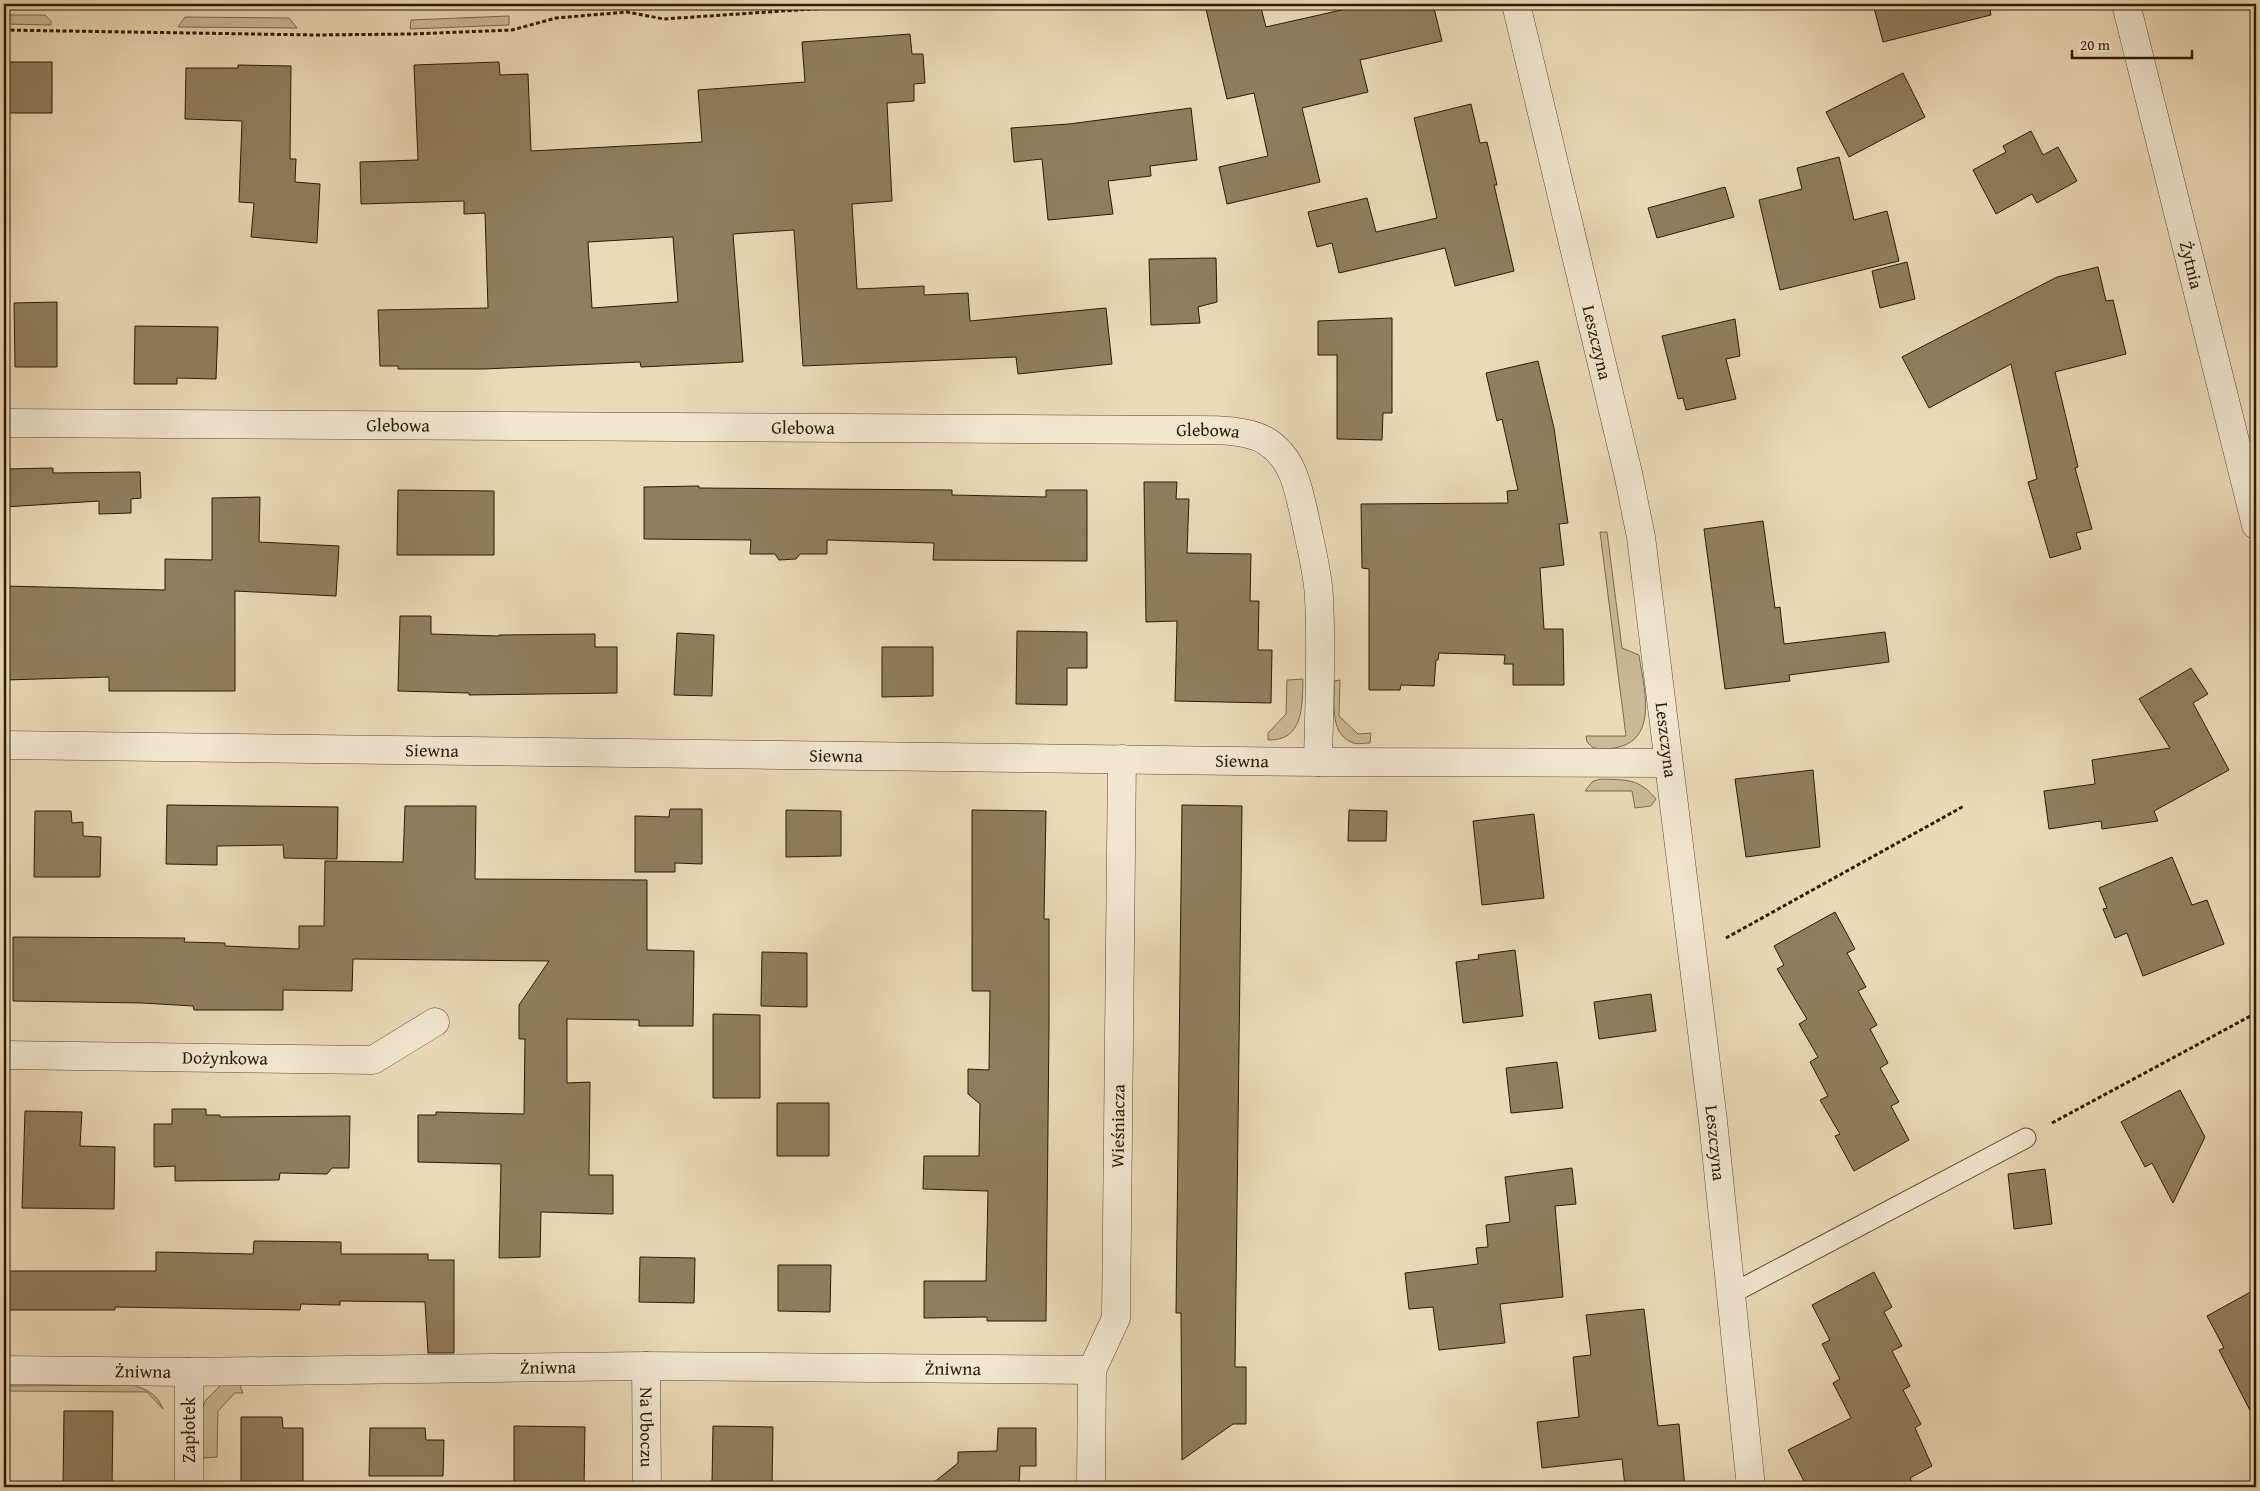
<svg xmlns="http://www.w3.org/2000/svg" width="2260" height="1491" font-family="'Gentium Book Plus',serif">
  <style>
    .green { fill: #cbb998; stroke: #7c6a4d }
    .building { fill: #907e60; stroke: #2d1b02; fill-rule: evenodd }
    .lines { fill: none; stroke-linecap: round; stroke-linejoin: round }
    .service-casing { stroke: #5c4a2f; stroke-width: 21 }
    .minor-casing { stroke: #5c4a2f; stroke-width: 29 }
    .path { stroke: #2d1b02; stroke-width: 3; stroke-dasharray: 4 2.5; stroke-linecap: butt }
    .service { stroke: #f2e6d0; stroke-width: 19 }
    .minor { stroke: #f2e6d0; stroke-width: 28 }
    .labels { text-anchor: middle; stroke-width: 5; stroke-linejoin: round; paint-order: stroke }
    .street-label { font-size: 18px; fill: #2d1b02; stroke: #f2e6d0 }
  </style>
  <rect width="100%" height="100%" fill="#ebd9b7"/>
  <filter id="stains"><feTurbulence type="fractalNoise" baseFrequency=".004" numOctaves="4"/><feColorMatrix values="0 0 0 0 .2 0 0 0 0 .09 0 0 0 0 .02 0 0 0 .5 -.17"/></filter>
  <radialGradient id="worn" r=".72"><stop offset=".6" stop-color="#630" stop-opacity="0"/><stop offset="1" stop-color="#630" stop-opacity=".3"/></radialGradient>
  <path class="green" d="M 4,15 L 45,15 L 51,21 L 51,25 L 4,24 Z
    M 509,16 L 509,25 L 410,29 L 411,20 Z
    M 185,17 L 289,18 L 297,28 L 178,27 Z
    M 1600,532 L 1607,532 L 1622,648 L 1639,655 C 1643,685 1659,737 1619,747 C 1611,749 1599,750 1592,747 L 1587,742 L 1586,736 L 1626,736 Z
    M 1303,679 C 1302,706 1304,741 1268,740 L 1268,733 L 1286,714 L 1287,680 Z
    M 1340,680 L 1339,716 L 1358,734 L 1371,733 L 1370,743 C 1364,743 1356,745 1351,742 C 1329,733 1335,700 1334,681 Z
    M 1601,779 C 1626,780 1639,778 1656,799 L 1651,806 L 1635,808 L 1632,791 L 1585,791 L 1593,781 Z
    M 239,1383 L 243,1393 L 235,1393 L 218,1411 L 217,1457 L 202,1458 L 202,1410 L 205,1401 L 222,1384 Z
    M 132,1385 C 147,1389 157,1394 163,1409 L 147,1392 L 4,1391 L 4,1386 Z"/>
  <path class="building" d="M 1229,4 L 1260,4 L 1266,27 L 1368,4 L 1433,4 L 1442,41 L 1360,60 L 1368,92 L 1302,108 L 1320,182 L 1227,204 L 1219,167 L 1268,156 L 1254,93 L 1227,99 L 1206,9 Z
    M 1873,4 L 1989,4 L 1991,15 L 1883,42 Z
    M 910,34 L 912,54 L 923,54 L 925,83 L 914,84 L 914,101 L 887,103 L 892,201 L 852,204 L 857,289 L 924,286 L 924,295 L 968,293 L 970,321 L 1106,308 L 1112,364 L 1018,374 L 1016,357 L 803,366 L 794,230 L 733,234 L 743,362 L 641,367 L 640,362 L 484,369 L 398,369 L 398,366 L 380,366 L 378,310 L 488,308 L 485,213 L 464,214 L 464,201 L 361,204 L 360,162 L 418,160 L 414,65 L 499,62 L 500,75 L 528,74 L 531,151 L 702,142 L 698,90 L 805,82 L 802,42 ZM 673,237 L 678,302 L 592,308 L 588,242 Z
    M 4,62 L 52,62 L 52,113 L 4,113 Z
    M 238,65 L 291,66 L 290,159 L 296,159 L 295,182 L 320,184 L 317,243 L 251,237 L 254,203 L 239,202 L 242,121 L 185,119 L 186,68 L 238,68 Z
    M 1903,73 L 1925,117 L 1849,157 L 1826,112 Z
    M 1471,104 L 1480,143 L 1487,142 L 1497,185 L 1494,185 L 1514,271 L 1455,286 L 1445,248 L 1339,273 L 1332,243 L 1317,247 L 1308,212 L 1367,198 L 1376,232 L 1437,218 L 1414,118 Z
    M 1191,108 L 1197,160 L 1150,166 L 1151,176 L 1108,181 L 1113,214 L 1048,220 L 1042,159 L 1014,162 L 1011,128 L 1069,124 Z
    M 2031,131 L 2043,155 L 2058,147 L 2077,181 L 2037,203 L 2032,194 L 1996,214 L 1973,170 L 2006,152 L 2003,146 Z
    M 1839,157 L 1854,220 L 1887,211 L 1899,261 L 1780,290 L 1759,200 L 1802,189 L 1797,168 Z
    M 1725,187 L 1734,217 L 1657,238 L 1648,208 Z
    M 1216,258 L 1217,302 L 1198,307 L 1200,323 L 1151,325 L 1149,259 Z
    M 1907,262 L 1915,299 L 1880,308 L 1872,271 Z
    M 2098,267 L 2106,301 L 2113,300 L 2126,354 L 2055,372 L 2078,467 L 2075,468 L 2092,529 L 2076,533 L 2081,549 L 2050,558 L 2028,482 L 2037,479 L 2011,364 L 1929,408 L 1902,357 L 2057,277 Z
    M 57,302 L 57,367 L 15,367 L 14,303 Z
    M 1392,318 L 1392,413 L 1383,413 L 1382,440 L 1337,439 L 1337,355 L 1318,355 L 1318,321 Z
    M 1735,319 L 1740,356 L 1726,359 L 1736,399 L 1686,410 L 1683,398 L 1678,399 L 1662,336 Z
    M 135,326 L 218,327 L 216,379 L 177,378 L 177,384 L 134,384 Z
    M 1538,361 L 1554,428 L 1568,523 L 1559,524 L 1564,565 L 1540,568 L 1544,629 L 1563,629 L 1564,685 L 1513,685 L 1513,664 L 1504,664 L 1505,655 L 1439,653 L 1438,660 L 1436,660 L 1434,686 L 1401,685 L 1400,690 L 1369,690 L 1369,569 L 1362,568 L 1361,504 L 1508,503 L 1507,491 L 1518,490 L 1502,419 L 1497,421 L 1486,373 Z
    M 53,468 L 53,473 L 140,472 L 141,498 L 131,499 L 131,513 L 99,514 L 99,501 L 4,507 L 4,469 Z
    M 1144,482 L 1177,482 L 1176,499 L 1189,499 L 1187,553 L 1251,554 L 1250,601 L 1259,601 L 1258,650 L 1272,650 L 1271,703 L 1175,701 L 1177,621 L 1146,622 Z
    M 699,486 L 699,488 L 952,490 L 952,495 L 1046,497 L 1046,490 L 1087,490 L 1087,561 L 933,560 L 934,543 L 827,540 L 827,554 L 800,554 L 796,559 L 779,560 L 775,554 L 750,554 L 751,540 L 644,539 L 644,487 Z
    M 398,490 L 494,491 L 494,555 L 397,555 Z
    M 260,497 L 259,542 L 339,546 L 336,596 L 235,591 L 235,691 L 109,691 L 109,677 L 4,680 L 4,586 L 165,590 L 165,559 L 212,560 L 212,498 Z
    M 1763,521 L 1775,608 L 1780,607 L 1784,644 L 1885,632 L 1889,662 L 1789,675 L 1790,681 L 1725,689 L 1704,529 Z
    M 400,616 L 431,616 L 431,634 L 499,636 L 499,635 L 595,634 L 595,647 L 617,647 L 617,693 L 469,695 L 469,693 L 398,691 Z
    M 1017,631 L 1087,632 L 1087,668 L 1067,668 L 1067,705 L 1016,704 Z
    M 677,633 L 714,635 L 712,696 L 674,695 Z
    M 882,647 L 933,647 L 933,696 L 882,697 Z
    M 2191,668 L 2208,694 L 2193,703 L 2229,770 L 2154,811 L 2158,821 L 2102,829 L 2101,821 L 2049,829 L 2044,791 L 2095,784 L 2092,760 L 2170,748 L 2139,699 Z
    M 1813,770 L 1820,847 L 1746,857 L 1735,779 Z
    M 167,805 L 338,807 L 337,859 L 284,858 L 283,845 L 217,846 L 217,865 L 166,864 Z
    M 1182,805 L 1242,806 L 1235,1367 L 1246,1367 L 1246,1424 L 1233,1424 L 1182,1460 L 1181,1313 L 1176,1313 Z
    M 405,806 L 476,806 L 475,879 L 647,880 L 647,950 L 694,951 L 693,1026 L 639,1026 L 639,1020 L 567,1019 L 567,1083 L 590,1082 L 589,1175 L 613,1175 L 613,1214 L 541,1212 L 540,1257 L 499,1258 L 501,1164 L 418,1162 L 418,1115 L 436,1115 L 436,1112 L 524,1114 L 525,1039 L 519,1039 L 519,1005 L 549,961 L 353,959 L 352,991 L 283,990 L 283,1010 L 194,1010 L 193,1006 L 142,1003 L 13,1001 L 13,937 L 185,938 L 184,942 L 225,943 L 225,946 L 299,949 L 299,926 L 324,926 L 325,861 L 403,862 Z
    M 670,809 L 702,809 L 702,864 L 675,863 L 675,872 L 635,872 L 635,816 L 669,817 Z
    M 786,810 L 841,811 L 841,856 L 786,857 Z
    M 972,810 L 1046,811 L 1044,919 L 1049,919 L 1049,1027 L 1046,1321 L 987,1321 L 987,1317 L 924,1318 L 924,1281 L 986,1281 L 988,1191 L 923,1189 L 924,1156 L 979,1156 L 980,1104 L 968,1094 L 968,1069 L 989,1070 L 990,991 L 972,991 Z
    M 1349,810 L 1387,811 L 1386,841 L 1348,841 Z
    M 35,811 L 71,811 L 72,823 L 83,822 L 83,836 L 101,837 L 100,877 L 34,877 Z
    M 1534,814 L 1544,898 L 1482,905 L 1473,821 Z
    M 2172,857 L 2192,905 L 2207,900 L 2224,944 L 2143,976 L 2127,933 L 2115,938 L 2103,909 L 2107,908 L 2099,888 Z
    M 1835,912 L 1855,949 L 1847,953 L 1866,987 L 1858,991 L 1877,1025 L 1870,1029 L 1888,1063 L 1880,1068 L 1899,1102 L 1891,1106 L 1909,1140 L 1854,1171 L 1835,1136 L 1840,1134 L 1820,1100 L 1828,1096 L 1810,1062 L 1818,1057 L 1799,1024 L 1807,1019 L 1777,969 L 1784,965 L 1774,946 Z
    M 1515,950 L 1523,1016 L 1463,1023 L 1456,962 L 1479,959 L 1478,955 Z
    M 762,952 L 807,953 L 807,1007 L 761,1006 Z
    M 1651,994 L 1656,1031 L 1599,1039 L 1594,1002 Z
    M 713,1014 L 760,1015 L 760,1098 L 713,1098 Z
    M 1557,1062 L 1563,1108 L 1511,1113 L 1506,1068 Z
    M 2180,1090 L 2205,1137 L 2173,1203 L 2152,1163 L 2145,1167 L 2121,1122 Z
    M 777,1103 L 829,1103 L 829,1156 L 777,1156 Z
    M 172,1109 L 206,1109 L 206,1115 L 220,1115 L 220,1117 L 350,1116 L 349,1168 L 332,1168 L 327,1174 L 280,1173 L 279,1180 L 175,1181 L 175,1166 L 154,1167 L 154,1124 L 172,1124 Z
    M 25,1111 L 82,1112 L 80,1146 L 115,1147 L 114,1209 L 22,1208 Z
    M 1572,1168 L 1576,1204 L 1555,1206 L 1563,1297 L 1500,1304 L 1505,1343 L 1439,1350 L 1433,1307 L 1409,1309 L 1405,1273 L 1478,1264 L 1476,1248 L 1488,1247 L 1486,1225 L 1510,1222 L 1505,1177 Z
    M 2045,1169 L 2052,1224 L 2014,1229 L 2008,1174 Z
    M 254,1241 L 341,1242 L 341,1254 L 428,1254 L 428,1260 L 454,1260 L 454,1353 L 428,1353 L 425,1302 L 340,1301 L 340,1305 L 301,1304 L 300,1310 L 115,1307 L 115,1310 L 4,1310 L 4,1271 L 156,1271 L 156,1252 L 253,1254 Z
    M 640,1257 L 695,1258 L 694,1303 L 639,1302 Z
    M 778,1265 L 831,1265 L 830,1312 L 778,1311 Z
    M 1874,1272 L 1892,1307 L 1884,1312 L 1902,1346 L 1892,1351 L 1910,1386 L 1903,1390 L 1921,1424 L 1915,1428 L 1932,1466 L 1910,1478 L 1915,1487 L 1807,1487 L 1788,1450 L 1851,1418 L 1833,1383 L 1840,1379 L 1822,1344 L 1830,1340 L 1812,1305 Z
    M 2256,1289 L 2256,1422 L 2219,1350 L 2224,1348 L 2207,1316 Z
    M 1644,1309 L 1658,1426 L 1679,1424 L 1685,1487 L 1625,1487 L 1622,1459 L 1542,1468 L 1537,1422 L 1579,1417 L 1573,1357 L 1591,1355 L 1586,1315 Z
    M 64,1411 L 113,1411 L 112,1487 L 63,1487 Z
    M 241,1417 L 282,1417 L 283,1428 L 303,1428 L 303,1487 L 241,1487 Z
    M 514,1426 L 585,1427 L 584,1487 L 514,1487 Z
    M 713,1426 L 773,1427 L 772,1484 L 712,1483 Z
    M 370,1428 L 425,1428 L 426,1440 L 444,1440 L 443,1476 L 369,1476 Z
    M 998,1428 L 1036,1428 L 1036,1466 L 1020,1466 L 1019,1487 L 928,1487 L 958,1463 L 958,1452 L 997,1451 Z"/>
  <g class="lines">
    <defs>
      <path id="service" d="M 1731,1294 L 2026,1138"/>
      <g id="minor">
        <path id="s1" d="M 1516,4 L 1628,473 L 1641,537 L 1713,1121 L 1751,1487"/>
        <path id="s2" d="M 2126,4 L 2256,525"/>
        <path id="s3" d="M 4,423 L 1183,430 C 1206,430 1246,428 1266,441 C 1295,459 1299,492 1306,523 C 1311,548 1318,573 1319,598 C 1322,653 1319,708 1318,762"/>
        <path id="s4" d="M 4,745 L 1318,762 L 1668,763"/>
        <path id="s5" d="M 4,1055 L 373,1060 L 435,1022"/>
        <path id="s6" d="M 646,1366 L 647,1487"/>
        <path id="s7" d="M 4,1370 L 189,1372 L 646,1366 L 1092,1370"/>
        <path d="M 189,1487 L 189,1372"/>
        <path id="s8" d="M 1091,1487 L 1092,1370 L 1116,1318 L 1122,759"/>
      </g>
    </defs>
    <use href="#service" class="service-casing"/>
    <use href="#minor" class="minor-casing"/>
    <path class="path" d="M 4,30 L 315,35 L 411,34 L 512,30 L 556,18 L 627,12 L 664,19 L 887,4
      M 1726,938 L 1964,806
      M 2052,1123 L 2256,1013"/>
    <use href="#service" class="service"/>
    <use href="#minor" class="minor"/>
  </g>
  <g class="labels">
    <g class="street-label">
      <text dy="6" stroke="none"><textPath href="#s2" startOffset="269">Żytnia</textPath></text>
      <text dy="6" stroke="none"><textPath href="#s1" startOffset="348">Leszczyna</textPath></text>
      <text dy="6" stroke="none"><textPath href="#s3" startOffset="394">Glebowa</textPath></text>
      <text dy="6" stroke="none"><textPath href="#s3" startOffset="799">Glebowa</textPath></text>
      <text dy="6" stroke="none"><textPath href="#s3" startOffset="1204">Glebowa</textPath></text>
      <text dy="6" stroke="none"><textPath href="#s1" startOffset="752">Leszczyna</textPath></text>
      <text dy="6" stroke="none"><textPath href="#s4" startOffset="428">Siewna</textPath></text>
      <text dy="6" stroke="none"><textPath href="#s4" startOffset="832">Siewna</textPath></text>
      <text dy="6" stroke="none"><textPath href="#s4" startOffset="1238">Siewna</textPath></text>
      <text dy="6" stroke="none"><textPath href="#s5" startOffset="221">Dożynkowa</textPath></text>
      <text dy="6" stroke="none"><textPath href="#s8" startOffset="366">Wieśniacza</textPath></text>
      <text dy="6" stroke="none"><textPath href="#s1" startOffset="1158">Leszczyna</textPath></text>
      <text dy="6" stroke="none"><textPath href="#s7" startOffset="544">Żniwna</textPath></text>
      <text dy="6" stroke="none"><textPath href="#s7" startOffset="949">Żniwna</textPath></text>
      <text dy="6" stroke="none"><textPath href="#s7" startOffset="139">Żniwna</textPath></text>
      <text dy="6" stroke="none"><textPath href="#s6" startOffset="61">Na Uboczu</textPath></text>
      <text transform="translate(189 1430) rotate(-90)" y="6">Zapłotek</text>
    </g>
  </g>
  <rect width="2260" height="1491" fill="none" stroke="#ebd9b7" stroke-width="20"/>
  <rect x="5" y="5" width="2250" height="1481" fill="none" stroke="#2d1b02" stroke-width="2.5"/>
  <rect x="10" y="10" width="2240" height="1471" fill="none" stroke="#2d1b02"/>
  <path d="M2072 50v8h120v-8" fill="none" stroke="#2d1b02" stroke-width="2.5"/>
  <text x="2080" y="50" font-size="15" fill="#2d1b02" stroke="#f2e6d0" stroke-width="4" paint-order="stroke">20 m</text>
  <rect width="100%" height="100%" filter="url(#stains)"/>
  <rect width="100%" height="100%" fill="url(#worn)"/>
</svg>
